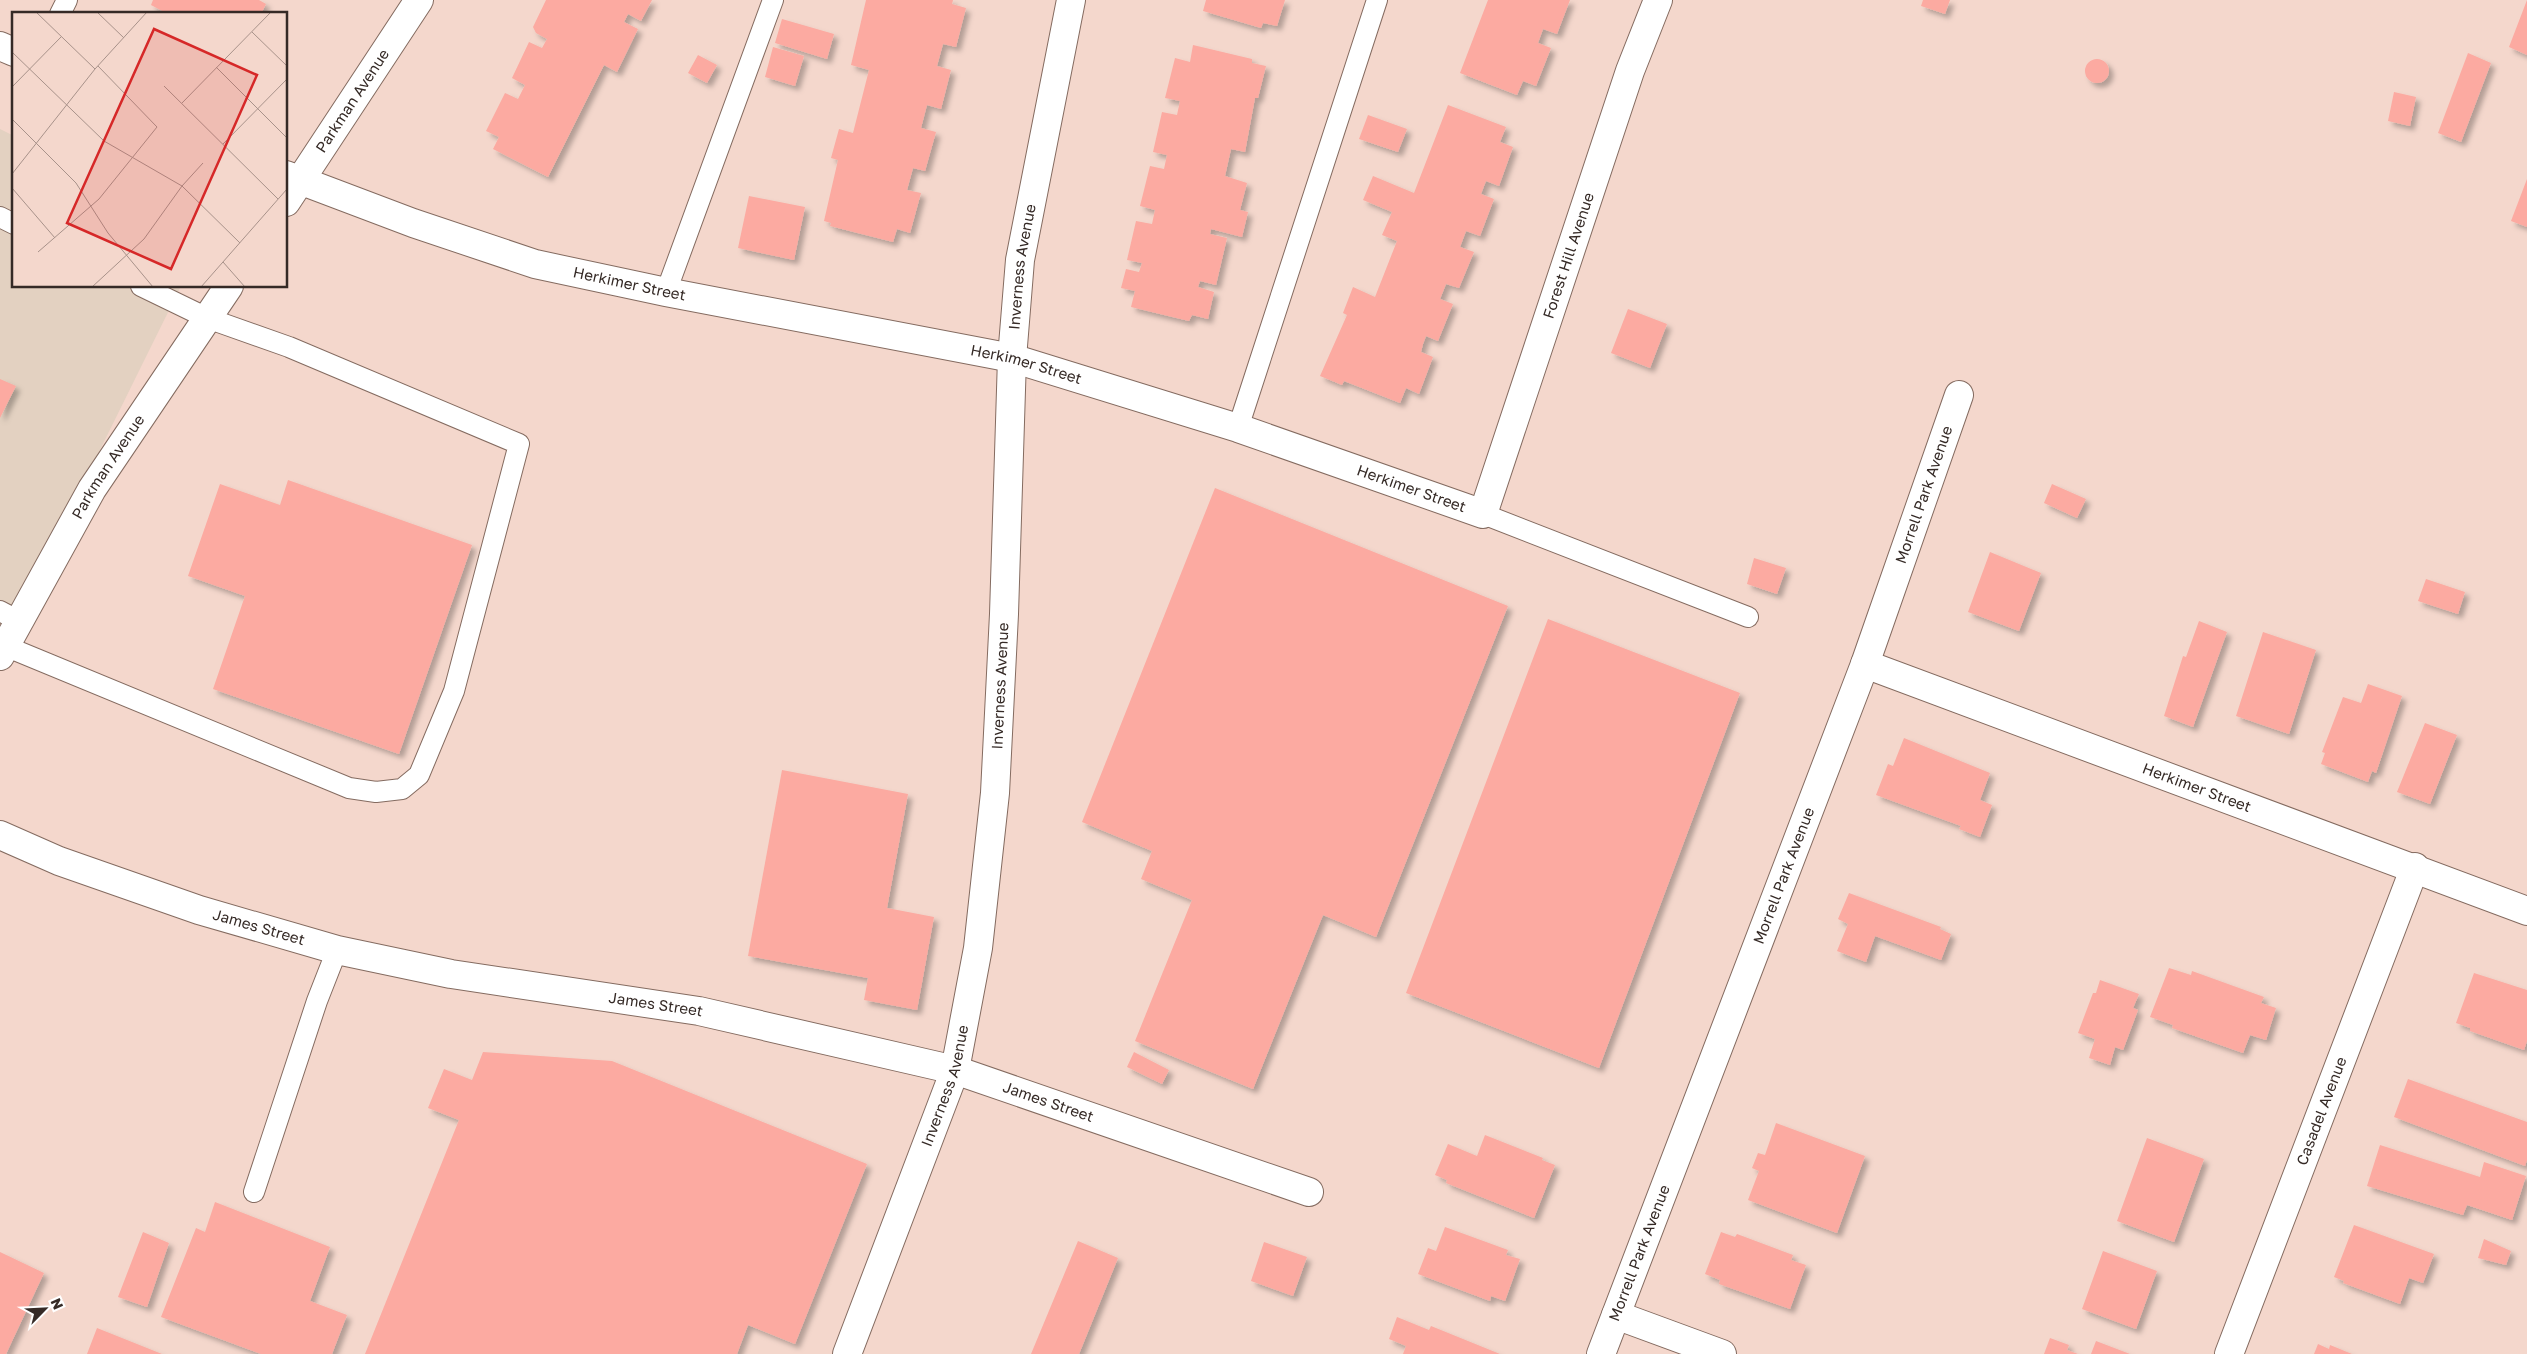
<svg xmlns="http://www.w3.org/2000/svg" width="2527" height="1354" font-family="'Golos Text',sans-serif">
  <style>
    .commercial { fill: #e3d1c1 }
    .building { fill: #fcaaa1; filter: url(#shadow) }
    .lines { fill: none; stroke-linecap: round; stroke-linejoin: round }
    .lane-casing { stroke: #846b60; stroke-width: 22 }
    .street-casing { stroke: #846b60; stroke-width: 30 }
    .lane { stroke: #fff; stroke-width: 20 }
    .street { stroke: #fff; stroke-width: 28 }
    .labels { text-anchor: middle; stroke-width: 4.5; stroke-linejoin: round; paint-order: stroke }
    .street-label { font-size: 15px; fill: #352a26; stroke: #fff }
    .inset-road { fill: none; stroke: #a8928a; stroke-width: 1 }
    .view { fill: #d62828; fill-opacity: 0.15; stroke: #d62828; stroke-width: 2.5 }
    .inset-edge { fill: none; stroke: #352a26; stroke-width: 2.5 }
  </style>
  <defs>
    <filter id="shadow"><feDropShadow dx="4.5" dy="4.5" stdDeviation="2.5" flood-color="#0004"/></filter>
  </defs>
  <rect width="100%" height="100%" fill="#f4d7cc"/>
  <path class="commercial" d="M 0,129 L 14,136 L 14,286 L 181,286 L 0,652 Z"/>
  <path class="building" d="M 153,0 L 259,0 L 266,4 L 261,14 L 168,14 L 151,5 Z
    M 546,0 L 652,0 L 641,21 L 628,14 L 624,22 L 638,29 L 617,72 L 604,65 L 548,177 L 493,149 L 499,137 L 486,131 L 505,93 L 518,99 L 525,85 L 512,78 L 529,42 L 542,48 L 547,39 L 536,33 L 533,27 Z
    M 866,0 L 953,0 L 952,4 L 966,8 L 956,47 L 943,44 L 937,66 L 951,70 L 941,109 L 927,105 L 921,128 L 936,132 L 925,171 L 913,168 L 907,190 L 921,193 L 910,233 L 897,229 L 893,242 L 830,226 L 831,223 L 824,221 L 838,160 L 831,158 L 839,129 L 853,133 L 869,70 L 851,65 Z
    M 1206,0 L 1285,0 L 1277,26 L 1263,23 L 1261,28 L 1203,11 Z
    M 1488,0 L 1570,0 L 1557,34 L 1543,29 L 1538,43 L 1551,48 L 1536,86 L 1523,81 L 1517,95 L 1460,73 Z
    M 1923,0 L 1950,0 L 1945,14 L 1921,6 Z
    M 2527,0 L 2527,55 L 2509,47 Z
    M 782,19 L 834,34 L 827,59 L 775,43 Z
    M 1193,45 L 1252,59 L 1252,63 L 1266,66 L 1258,98 L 1255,98 L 1245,152 L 1231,149 L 1225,176 L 1247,183 L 1240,210 L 1248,212 L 1242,237 L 1211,229 L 1210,234 L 1227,238 L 1216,285 L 1200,281 L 1198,287 L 1214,292 L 1208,319 L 1192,315 L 1189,321 L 1131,307 L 1135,291 L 1121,288 L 1126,269 L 1139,272 L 1142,263 L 1127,260 L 1136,221 L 1152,224 L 1155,210 L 1140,206 L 1150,166 L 1164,169 L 1167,155 L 1153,152 L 1162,112 L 1177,115 L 1180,101 L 1165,98 L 1175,58 L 1190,62 Z
    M 773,47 L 804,56 L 795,86 L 765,77 Z
    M 2468,53 L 2491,63 L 2461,142 L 2438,133 Z
    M 698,55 L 717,65 L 707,83 L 688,73 Z
    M2085 71a12 12 0 1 1 24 0a12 12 0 1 1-24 0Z
    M 2394,92 L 2416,97 L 2410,126 L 2388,121 Z
    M 1448,105 L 1506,127 L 1500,142 L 1513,147 L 1499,186 L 1486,181 L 1484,186 L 1481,194 L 1494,199 L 1480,236 L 1466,231 L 1460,247 L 1474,252 L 1459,288 L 1446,284 L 1440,299 L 1453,304 L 1438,341 L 1426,336 L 1423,344 L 1421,352 L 1433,357 L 1419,394 L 1406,388 L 1400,403 L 1344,381 L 1342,385 L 1320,376 L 1347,315 L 1343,313 L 1353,287 L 1375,297 L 1397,241 L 1382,235 L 1392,212 L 1363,200 L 1373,176 L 1414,193 Z
    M 1368,115 L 1407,129 L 1398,152 L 1359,139 Z
    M 2527,179 L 2527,227 L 2511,221 Z
    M 749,196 L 805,207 L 794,260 L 738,248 Z
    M 1628,309 L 1667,324 L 1650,368 L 1611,353 Z
    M 0,379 L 16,386 L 0,418 Z
    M 288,480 L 472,545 L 399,754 L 213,689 L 245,596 L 188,576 L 220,484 L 280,505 Z
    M 2052,484 L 2086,499 L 2077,518 L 2044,503 Z
    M 1215,488 L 1508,606 L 1376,937 L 1323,915 L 1253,1089 L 1135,1041 L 1192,900 L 1141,879 L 1152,851 L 1082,822 Z
    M 1990,552 L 2041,573 L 2019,631 L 1968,612 Z
    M 1754,558 L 1786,568 L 1777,594 L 1747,584 Z
    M 2426,579 L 2465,592 L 2458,614 L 2418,601 Z
    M 1548,619 L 1740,693 L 1599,1068 L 1406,993 Z
    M 2199,621 L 2227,632 L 2193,727 L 2164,716 L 2183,656 L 2186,657 Z
    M 2263,632 L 2316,650 L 2289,734 L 2236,716 Z
    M 2368,684 L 2402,696 L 2376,773 L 2372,771 L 2368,782 L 2321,764 L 2325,753 L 2322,752 L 2343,697 L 2361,703 Z
    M 2425,723 L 2457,735 L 2430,804 L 2397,792 Z
    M 1904,738 L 1990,773 L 1980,800 L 1992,805 L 1980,837 L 1959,829 L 1961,826 L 1876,795 L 1888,764 L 1893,766 Z
    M 782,770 L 908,794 L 887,908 L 934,917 L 917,1010 L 864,1000 L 868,978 L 748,956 Z
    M 1849,893 L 1941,927 L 1940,929 L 1951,934 L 1941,960 L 1875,936 L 1866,962 L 1837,951 L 1848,924 L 1838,919 Z
    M 2169,968 L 2191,975 L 2192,971 L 2264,997 L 2261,1003 L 2276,1008 L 2266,1040 L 2250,1035 L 2243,1053 L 2172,1028 L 2173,1025 L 2150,1017 Z
    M 2474,973 L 2527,990 L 2527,1041 L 2524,1050 L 2470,1031 L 2470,1028 L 2456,1023 Z
    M 2100,980 L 2139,994 L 2133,1008 L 2138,1010 L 2123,1050 L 2115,1047 L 2110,1065 L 2089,1058 L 2095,1039 L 2078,1033 L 2093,993 L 2096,993 Z
    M 483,1052 L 612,1061 L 867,1164 L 795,1344 L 748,1325 L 737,1354 L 365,1354 L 459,1120 L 428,1108 L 444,1069 L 472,1080 Z
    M 1134,1052 L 1169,1070 L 1162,1084 L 1127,1067 Z
    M 2408,1079 L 2527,1122 L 2527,1160 L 2525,1166 L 2394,1117 Z
    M 1776,1123 L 1865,1156 L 1837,1233 L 1748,1200 L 1759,1171 L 1752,1168 L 1758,1153 L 1765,1155 Z
    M 1485,1135 L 1543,1158 L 1542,1160 L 1555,1165 L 1534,1218 L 1446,1183 L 1447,1180 L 1435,1175 L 1448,1144 L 1477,1156 Z
    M 2147,1138 L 2204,1159 L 2174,1242 L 2117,1221 Z
    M 2380,1145 L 2480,1177 L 2484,1162 L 2526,1176 L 2512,1220 L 2467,1205 L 2463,1215 L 2367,1186 Z
    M 215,1202 L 330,1247 L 310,1301 L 347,1315 L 332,1354 L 261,1354 L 161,1317 L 196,1228 L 205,1232 Z
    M 2354,1225 L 2434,1254 L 2423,1283 L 2409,1278 L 2400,1304 L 2343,1283 L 2344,1281 L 2334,1277 Z
    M 1445,1227 L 1508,1250 L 1506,1255 L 1520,1259 L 1505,1301 L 1491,1296 L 1490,1301 L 1418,1274 L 1428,1248 L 1436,1251 Z
    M 143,1232 L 169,1243 L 147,1307 L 118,1297 Z
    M 1721,1232 L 1735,1237 L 1737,1234 L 1793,1255 L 1791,1260 L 1806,1265 L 1790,1309 L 1719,1284 L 1720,1280 L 1705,1274 Z
    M 2484,1239 L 2511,1251 L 2506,1265 L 2478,1258 Z
    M 1078,1241 L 1118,1258 L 1079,1354 L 1031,1354 Z
    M 1264,1242 L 1307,1257 L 1293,1296 L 1251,1281 Z
    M 2103,1251 L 2157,1271 L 2136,1329 L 2082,1309 Z
    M 0,1252 L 44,1273 L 6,1354 L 0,1354 Z
    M 1397,1317 L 1429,1330 L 1431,1326 L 1500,1354 L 1403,1354 L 1406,1346 L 1389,1339 Z
    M 97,1328 L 162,1354 L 87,1354 Z
    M 2050,1338 L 2069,1345 L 2067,1350 L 2078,1354 L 2044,1354 Z
    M 2096,1341 L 2130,1354 L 2091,1354 Z
    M 2318,1344 L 2329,1349 L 2330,1345 L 2352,1354 L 2314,1354 Z"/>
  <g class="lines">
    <defs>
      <path id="lane" d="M 60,14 L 67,0
        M 0,217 L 14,224
        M 666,292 L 773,0
        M 1238,428 L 1377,0
        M 1483,514 L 1748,617
        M 0,611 L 19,621
        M 5,646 L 349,788 L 376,792 L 402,789 L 419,775 L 454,691 L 519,444 L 289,347 L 207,318 L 141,286
        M 254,1192 L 317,1001 L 337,950"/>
      <g id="street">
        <path d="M 0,46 L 14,52"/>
        <path id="s1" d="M 286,175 L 413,223 L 535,264 L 666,292 L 1012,358 L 1238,428 L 1483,514 L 1630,71 L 1658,0"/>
        <path id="s2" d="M 286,202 L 419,0"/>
        <path id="s3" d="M 0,656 L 92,489 L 229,286"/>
        <path id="s4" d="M 1865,664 L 2527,911"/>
        <path id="s5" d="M 0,835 L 59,861 L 199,910 L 337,950 L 451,974 L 699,1011 L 955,1070 L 1309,1192"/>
        <path d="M 1616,1315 L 1722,1354"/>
        <path id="s6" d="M 847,1354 L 955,1070 L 978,948 L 995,793 L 1004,614 L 1012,358 L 1020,260 L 1071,0"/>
        <path id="s7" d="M 1601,1354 L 1865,664 L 1959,395"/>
        <path id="s8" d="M 2229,1354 L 2415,867"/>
      </g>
    </defs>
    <use href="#lane" class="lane-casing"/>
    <use href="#street" class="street-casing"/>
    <use href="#lane" class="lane"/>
    <use href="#street" class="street"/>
  </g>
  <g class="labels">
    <g class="street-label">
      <text dy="5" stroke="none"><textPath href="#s2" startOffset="121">Parkman Avenue</textPath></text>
      <text dy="5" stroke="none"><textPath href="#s1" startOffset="1519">Forest Hill Avenue</textPath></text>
      <text dy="5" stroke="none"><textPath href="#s6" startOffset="1111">Inverness Avenue</textPath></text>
      <text dy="5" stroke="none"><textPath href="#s1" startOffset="361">Herkimer Street</textPath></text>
      <text dy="5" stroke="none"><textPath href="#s1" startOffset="766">Herkimer Street</textPath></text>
      <text dy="5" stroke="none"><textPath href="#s3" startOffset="218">Parkman Avenue</textPath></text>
      <text dy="5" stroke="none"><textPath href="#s1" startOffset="1171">Herkimer Street</textPath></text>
      <text dy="5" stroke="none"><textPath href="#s7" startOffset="918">Morrell Park Avenue</textPath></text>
      <text dy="5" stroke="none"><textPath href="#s6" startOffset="691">Inverness Avenue</textPath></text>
      <text dy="5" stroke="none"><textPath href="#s4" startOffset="354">Herkimer Street</textPath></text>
      <text dy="5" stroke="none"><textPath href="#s7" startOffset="512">Morrell Park Avenue</textPath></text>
      <text dy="5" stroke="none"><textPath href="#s5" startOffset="275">James Street</textPath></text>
      <text dy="5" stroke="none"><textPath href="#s5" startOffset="680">James Street</textPath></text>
      <text dy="5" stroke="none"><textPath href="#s6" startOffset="286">Inverness Avenue</textPath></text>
      <text dy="5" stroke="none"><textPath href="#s5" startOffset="1085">James Street</textPath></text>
      <text dy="5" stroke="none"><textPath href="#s8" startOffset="260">Casadel Avenue</textPath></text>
      <text dy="5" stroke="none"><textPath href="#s7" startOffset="108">Morrell Park Avenue</textPath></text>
    </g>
  </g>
  <g transform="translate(12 12)">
    <rect width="275" height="275" fill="#f4d7cc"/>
    <path class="inset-road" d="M 24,0 L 83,57M 85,0 L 112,26M 240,20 L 275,54M 0,40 L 92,129 L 170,174 L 228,231M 204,55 L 275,126M 152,74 L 266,187M 0,75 L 49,25M 170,91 L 259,0M 0,107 L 64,171 L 96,221 L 141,275M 211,132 L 275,67M 0,162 L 83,57 L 135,0M 0,176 L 43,226M 26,240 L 87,187 L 145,115 L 86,54M 211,250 L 233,275M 80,275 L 132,227 L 170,174 L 191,151M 189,275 L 275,177"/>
    <path class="view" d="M 142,17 L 245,63 L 159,257 L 55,211 Z"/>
    <rect width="275" height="275" class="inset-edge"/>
  </g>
  <g transform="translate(45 1309) rotate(66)" stroke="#ffffff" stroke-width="4" paint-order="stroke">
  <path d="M0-4L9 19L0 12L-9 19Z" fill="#352a26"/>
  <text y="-8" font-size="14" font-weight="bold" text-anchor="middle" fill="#352a26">N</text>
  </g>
</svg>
